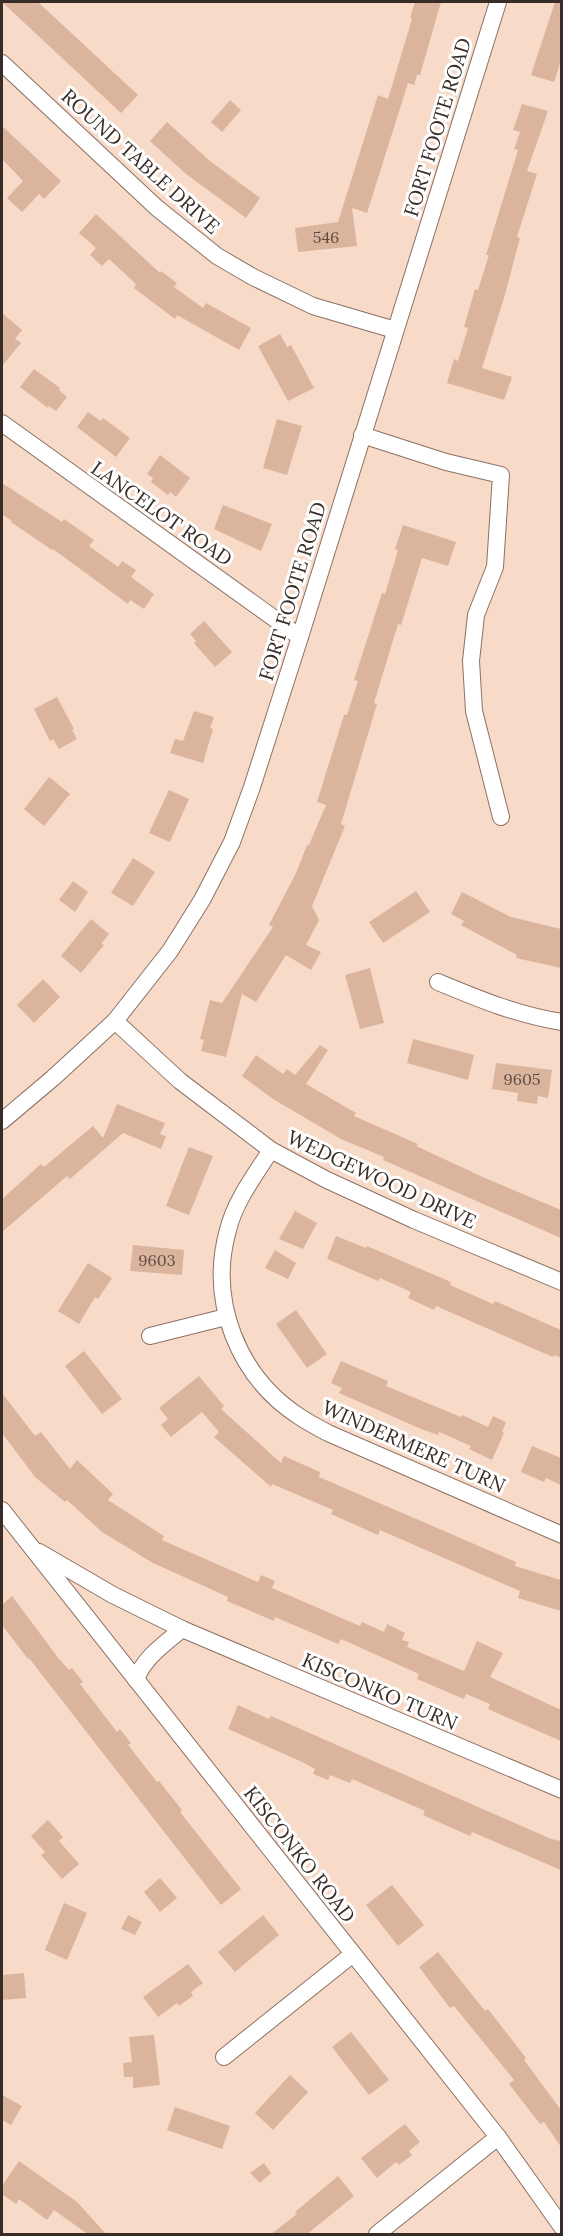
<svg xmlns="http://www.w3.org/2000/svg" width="563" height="2236" viewBox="0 0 563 2236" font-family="Lora,serif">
	<rect width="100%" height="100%" fill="#f8dac9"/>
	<g fill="#dbb49e">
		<polygon points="2,2 38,2 138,95 121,113"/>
		<polygon points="415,2 441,2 420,75 417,75 414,85 408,83 367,213 352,208 357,246 298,252 295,228 338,222 378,95 388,99 412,19 410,18"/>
		<polygon points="555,2 561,2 561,60 554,82 531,75"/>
		<polygon points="230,100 241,110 222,132 211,122"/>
		<polygon points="522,104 548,111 527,171 537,174 517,237 520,238 504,298 482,368 512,377 504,400 447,383 454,359 458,361 468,328 464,327 475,289 478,290 489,255 486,255 518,150 514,149 520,132 513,130"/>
		<polygon points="167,122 210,161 260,198 246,218 186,174 150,141"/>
		<polygon points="2,126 61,181 44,199 39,194 22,212 7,198 23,181 2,159"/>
		<polygon points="96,214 160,273 161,271 177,283 174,287 203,308 206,303 251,328 239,350 177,315 175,319 134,288 136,284 109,259 102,266 90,255 96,248 79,233"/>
		<polygon points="2,313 22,330 15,339 21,343 2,366"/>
		<polygon points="280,334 287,347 291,345 314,388 288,401 258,346"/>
		<polygon points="34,369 60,388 59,390 67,397 56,411 49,406 48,408 20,387"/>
		<polygon points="88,412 101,421 103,418 130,438 116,457 77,427"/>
		<polygon points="277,419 302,426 287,475 263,468"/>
		<polygon points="160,455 190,478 176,497 170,492 168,495 151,482 153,478 147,474"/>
		<polygon points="2,483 62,522 64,519 94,540 89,546 118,567 122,561 136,570 131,577 154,594 144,609 130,600 128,604 53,549 52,550 11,522 12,521 2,514"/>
		<polygon points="223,505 272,524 261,551 214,529"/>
		<polygon points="403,525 456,542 448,566 422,558 401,625 398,624 374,703 377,704 341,824 345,826 312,906 319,920 306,945 321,952 311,970 286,955 256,1002 242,994 226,1057 201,1051 204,1040 200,1039 210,1000 222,1003 273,927 269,925 296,873 307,845 309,845 326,805 317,802 344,715 347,715 358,681 354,680 382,593 385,594 398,550 395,549"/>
		<polygon points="204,621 232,652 215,667 194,643 196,641 190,634"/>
		<polygon points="57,697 74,729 72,730 77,739 59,749 53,739 50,741 34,709"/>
		<polygon points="194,711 214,717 210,728 213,729 203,763 170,753 175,739 183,741"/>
		<polygon points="49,777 70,794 44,826 24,809"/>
		<polygon points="169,790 189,799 170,842 149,833"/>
		<polygon points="133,858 155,872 133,906 111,893"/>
		<polygon points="73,881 88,892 75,912 59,900"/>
		<polygon points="416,891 430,912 383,943 369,922"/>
		<polygon points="462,892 511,917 561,929 561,968 516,958 517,955 461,925 464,921 451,914"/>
		<polygon points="91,919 109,934 101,944 104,945 81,973 61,956"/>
		<polygon points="370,968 384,1023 360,1029 345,975"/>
		<polygon points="43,979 60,997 34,1023 17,1005"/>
		<polygon points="413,1039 474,1055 468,1080 407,1063"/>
		<polygon points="320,1045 328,1050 306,1084 356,1113 354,1116 418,1144 416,1146 485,1178 561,1210 561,1238 383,1160 384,1157 341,1139 273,1099 242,1076 256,1055 283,1074 287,1069 295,1075"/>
		<polygon points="496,1063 552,1070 548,1098 538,1096 537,1104 517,1101 518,1093 492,1089"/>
		<polygon points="117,1104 165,1123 160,1134 166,1136 161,1149 123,1133 70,1179 67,1176 2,1232 2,1199 41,1164 44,1167 93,1126 103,1138"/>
		<polygon points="189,1147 213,1156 189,1215 166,1206"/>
		<polygon points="295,1211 317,1223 303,1249 279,1239"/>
		<polygon points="336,1236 366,1248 367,1246 451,1282 450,1285 493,1304 495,1301 561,1330 561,1358 554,1355 553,1357 436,1306 434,1310 408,1298 411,1292 380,1278 378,1281 327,1259"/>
		<polygon points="133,1245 184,1250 182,1275 130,1271"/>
		<polygon points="275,1250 296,1263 288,1279 265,1268"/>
		<polygon points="88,1263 112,1278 98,1299 95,1297 79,1324 58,1311"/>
		<polygon points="296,1310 327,1354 307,1368 276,1324"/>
		<polygon points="84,1351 122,1399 102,1414 65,1366"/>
		<polygon points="341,1361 388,1381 386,1386 461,1417 462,1415 488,1427 493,1416 506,1422 502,1432 504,1433 492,1460 469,1449 471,1446 439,1432 438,1435 421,1429 339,1393 342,1388 331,1383"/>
		<polygon points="199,1376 224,1406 221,1409 281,1463 284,1456 320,1472 319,1477 516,1562 515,1566 561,1580 561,1611 518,1598 520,1591 380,1530 378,1535 331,1514 333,1510 272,1484 271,1487 214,1437 219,1432 202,1412 171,1437 161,1425 168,1419 159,1408"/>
		<polygon points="2,1393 35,1436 41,1432 70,1469 77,1460 113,1494 108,1500 164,1536 162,1540 258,1582 261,1575 275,1581 272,1588 360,1626 362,1622 384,1632 387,1624 405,1633 402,1640 409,1642 407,1647 464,1671 477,1641 503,1653 490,1677 561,1710 561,1741 488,1709 490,1704 466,1694 464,1699 417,1679 419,1674 341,1639 338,1644 275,1617 274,1621 227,1601 228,1597 153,1563 102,1532 67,1500 65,1502 35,1477 2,1433"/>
		<polygon points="532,1446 561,1458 561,1485 546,1478 544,1482 521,1472"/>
		<polygon points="12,1596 59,1659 69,1670 72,1668 83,1682 80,1684 117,1732 120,1729 131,1743 128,1745 157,1782 159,1781 182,1810 180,1812 241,1889 221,1905 29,1658 28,1659 2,1625 2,1605"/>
		<polygon points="238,1705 269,1719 271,1716 551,1839 561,1841 561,1870 472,1832 470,1836 423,1815 425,1811 352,1779 350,1783 330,1775 328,1780 313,1774 315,1769 302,1762 228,1729"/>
		<polygon points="48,1820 63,1837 59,1841 79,1864 62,1879 41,1855 45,1852 31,1836"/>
		<polygon points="160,1878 177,1898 160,1912 144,1892"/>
		<polygon points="392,1885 424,1925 398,1946 366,1905"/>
		<polygon points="64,1903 87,1913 67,1960 45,1950"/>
		<polygon points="128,1915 142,1922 135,1935 121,1929"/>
		<polygon points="263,1915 279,1935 235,1972 218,1952"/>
		<polygon points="438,1952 485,2011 488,2009 526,2058 524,2060 561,2110 561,2147 544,2122 540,2124 509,2084 514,2080 454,2006 450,2008 419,1967"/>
		<polygon points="188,1964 203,1983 191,1992 193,1996 179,2006 177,2003 158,2017 143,1997"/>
		<polygon points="24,1973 26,1998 2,2000 2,1975"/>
		<polygon points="351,2032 389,2080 369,2095 332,2047"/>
		<polygon points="154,2035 160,2085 133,2088 133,2077 124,2077 123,2063 132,2062 129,2037"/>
		<polygon points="290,2075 308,2092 273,2130 255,2113"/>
		<polygon points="2,2095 22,2106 11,2125 2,2120"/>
		<polygon points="175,2107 230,2126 222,2149 167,2130"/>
		<polygon points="405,2124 420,2142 409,2151 412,2155 399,2165 396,2162 377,2178 361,2158"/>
		<polygon points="19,2161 77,2202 107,2235 89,2235 54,2210 47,2220 19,2199 16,2204 2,2194 2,2186"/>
		<polygon points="264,2163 271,2173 260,2183 250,2173"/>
		<polygon points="338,2176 354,2196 306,2235 270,2235 297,2214 295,2212"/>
	</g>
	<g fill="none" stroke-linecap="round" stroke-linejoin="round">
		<g stroke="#8c7163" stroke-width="18">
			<g id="minor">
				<polyline points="2,63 157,208 217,256 253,277 313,306 395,330"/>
				<polyline points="2,423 300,637"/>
				<polyline points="362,435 446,462 501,475 495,567 476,615 471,661 474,711 501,817"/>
				<path d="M438 982C479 999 517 1015 562 1022"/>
				<polyline points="115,1021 180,1081 271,1150 327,1180 414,1220 562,1282"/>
				<polyline points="2,1121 53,1078 115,1021 170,951 202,900 232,842 252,787 300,637 498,2"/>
				<path d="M271 1150C255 1175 235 1201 228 1230 208 1301 238 1377 300 1417 309 1423 319 1428 328 1433L562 1535"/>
				<polyline points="150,1336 226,1317"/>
				<polyline points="2,1510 498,2137 562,2227"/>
				<polyline points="39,1552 113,1595 182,1629 562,1790"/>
				<path d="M136 1680C143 1658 166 1643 182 1629"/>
				<polyline points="224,2057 353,1954"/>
				<polyline points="377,2234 498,2137"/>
			</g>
		</g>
		<use href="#minor" stroke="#fff" stroke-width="16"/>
	</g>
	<g text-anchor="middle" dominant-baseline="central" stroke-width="6" stroke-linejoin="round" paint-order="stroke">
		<g font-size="16" fill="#614f44">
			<text x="326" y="237">546</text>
			<text x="522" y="1079">9605</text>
			<text x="157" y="1260">9603</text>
		</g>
		<g font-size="20" fill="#382d26" stroke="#fff">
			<text transform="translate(437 127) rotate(-73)">FORT FOOTE ROAD</text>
			<text transform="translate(141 161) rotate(42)">ROUND TABLE DRIVE</text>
			<text transform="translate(162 513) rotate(35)">LANCELOT ROAD</text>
			<text transform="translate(292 591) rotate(-73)">FORT FOOTE ROAD</text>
			<text transform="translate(382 1179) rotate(25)">WEDGEWOOD DRIVE</text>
			<text transform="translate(414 1446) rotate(24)">WINDERMERE TURN</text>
			<text transform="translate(380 1691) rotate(23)">KISCONKO TURN</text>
			<text transform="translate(300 1854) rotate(52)">KISCONKO ROAD</text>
		</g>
	</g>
	<rect width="563" height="2236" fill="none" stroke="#382d26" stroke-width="6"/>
</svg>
